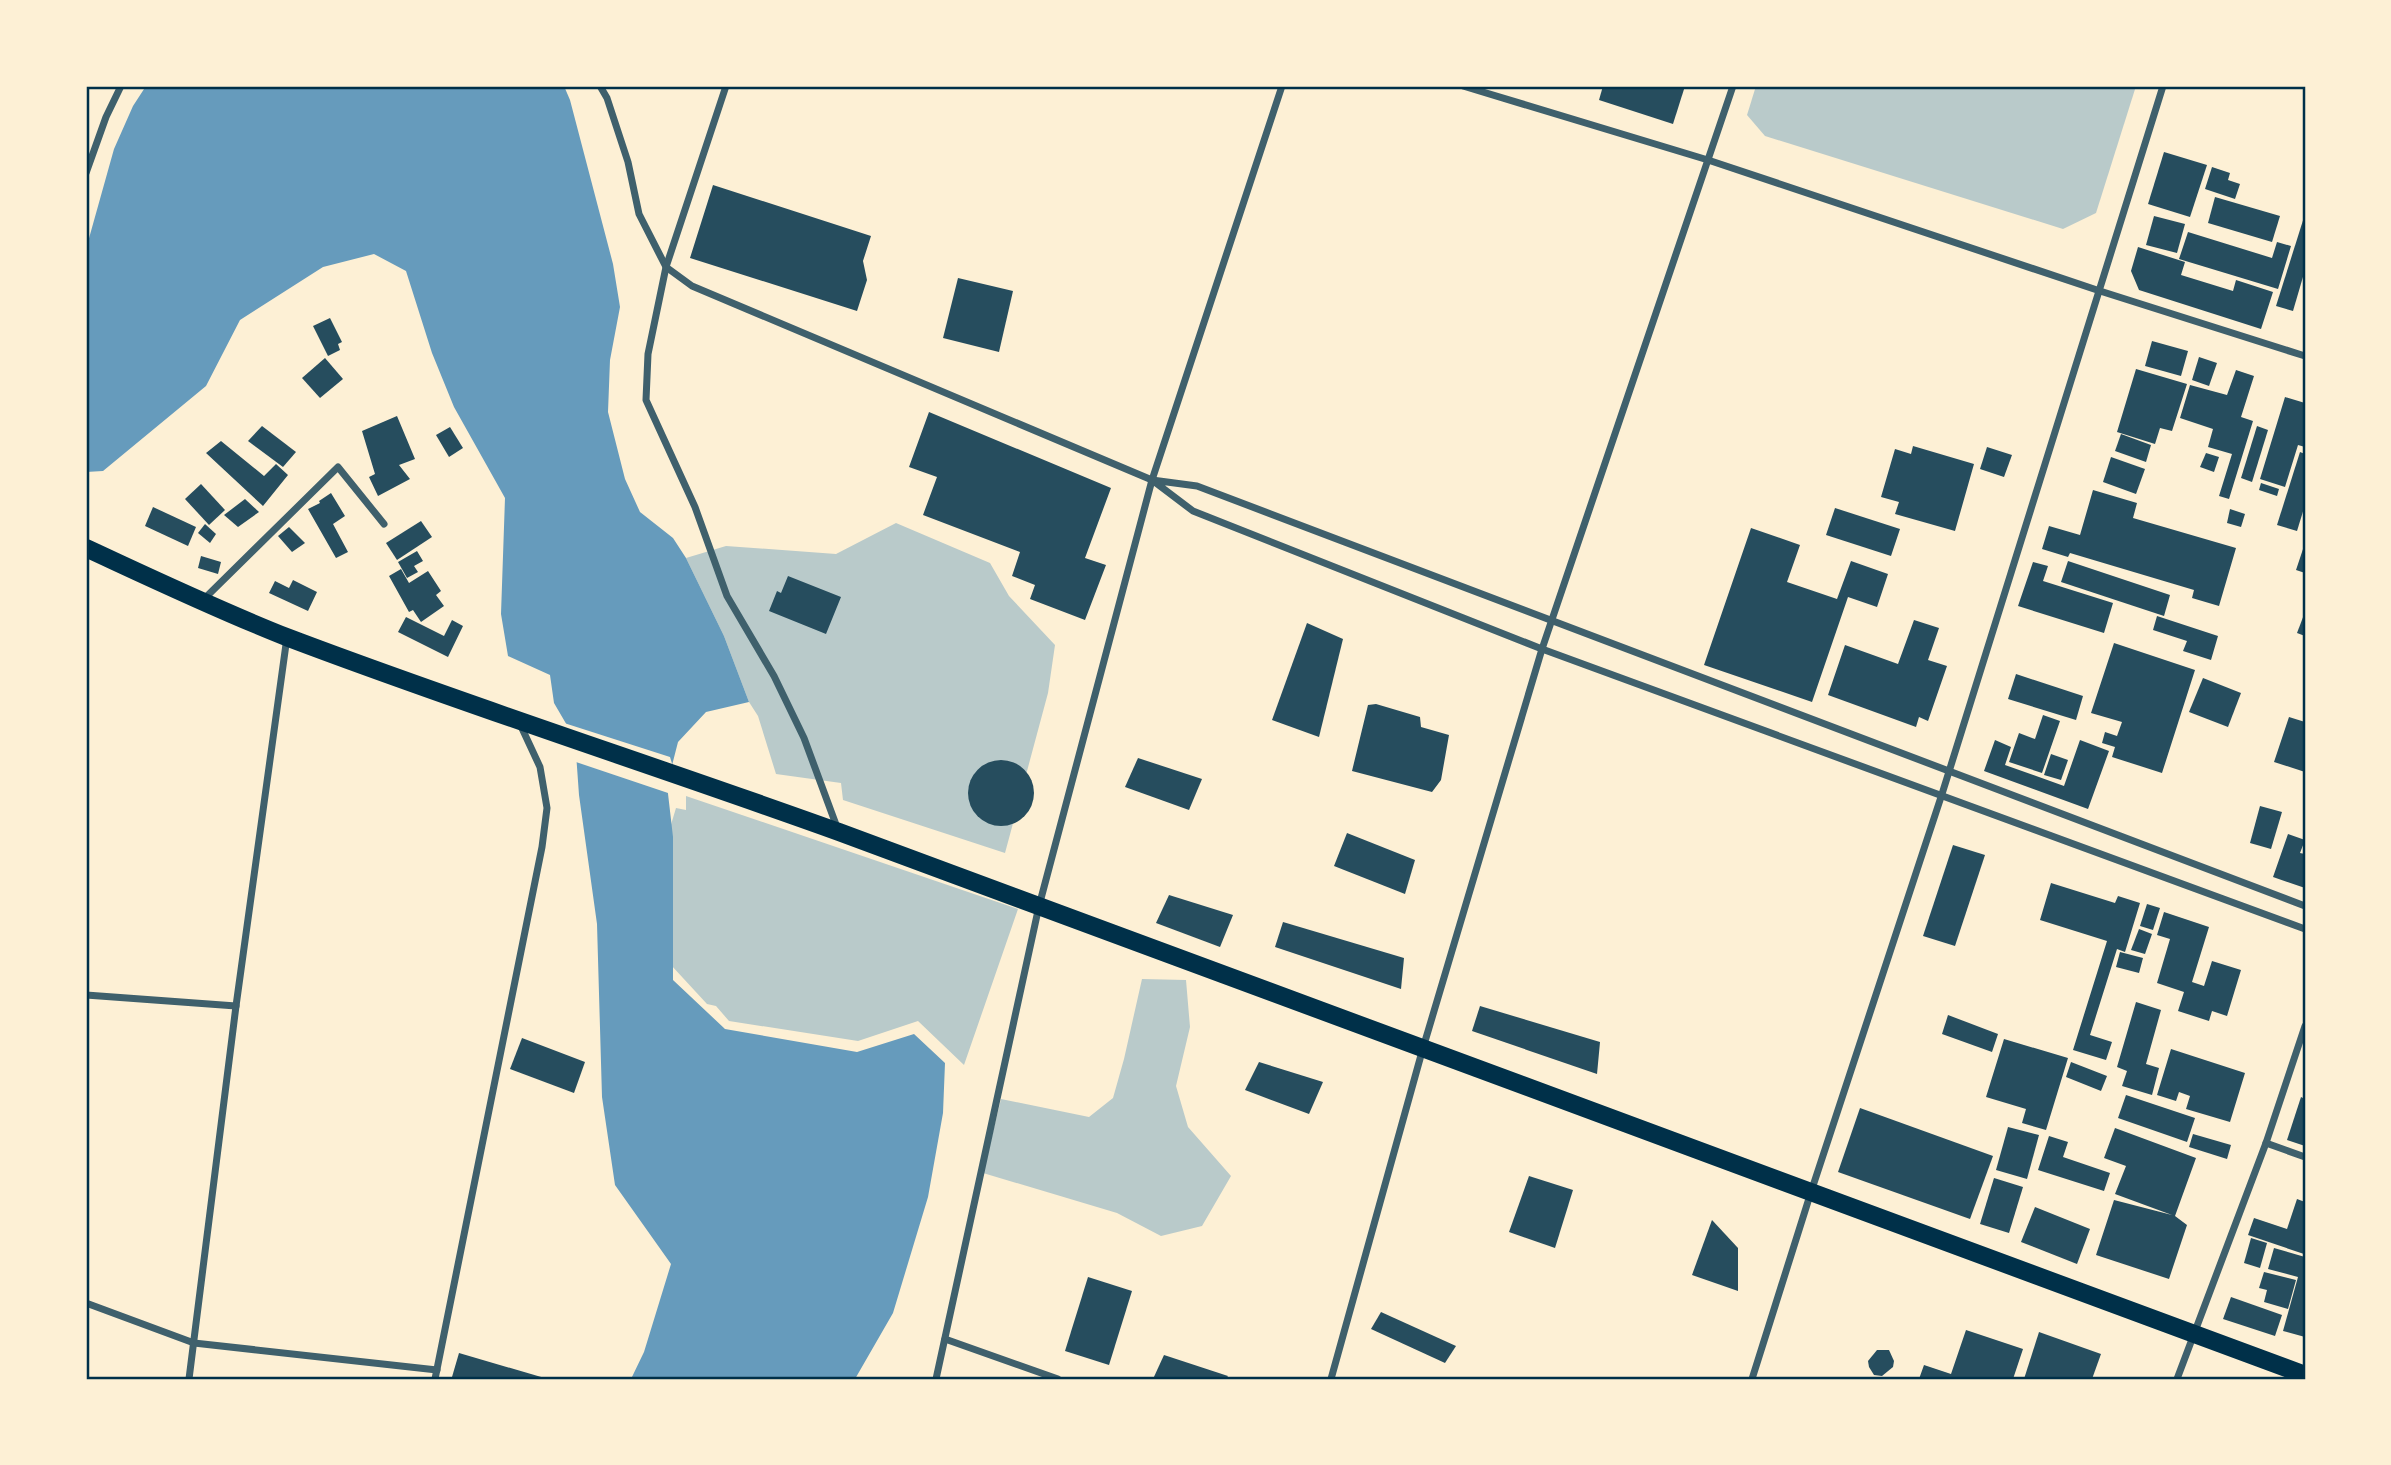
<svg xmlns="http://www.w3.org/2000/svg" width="2391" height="1465" viewBox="0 0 2391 1465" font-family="Inter,sans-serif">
	<rect width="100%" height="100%" fill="#fdf0d5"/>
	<g fill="#b9caca">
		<polygon points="1756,86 2136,86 2096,213 2063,229 1765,136 1747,115"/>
		<polygon points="896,523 990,563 1009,596 1055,645 1048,693 1005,853 843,800 841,783 776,774 758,716 749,702 724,636 686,558 726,546 836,554"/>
		<polygon points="686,796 1018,909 964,1065 918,1021 858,1041 729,1021 716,1006 707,1004 659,952 664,848 676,808 686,810"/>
		<polygon points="1142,979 1186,980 1190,1027 1176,1086 1188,1127 1231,1176 1202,1226 1161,1236 1117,1213 983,1173 1001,1099 1089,1117 1113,1098 1124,1059"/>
	</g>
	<polygon fill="#669bbc" points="146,86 564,86 570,100 613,264 620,307 610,360 608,412 625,479 640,512 673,538 686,558 724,636 749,702 706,712 678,742 667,785 673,837 673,980 725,1029 857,1052 914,1034 945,1063 943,1113 928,1197 893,1313 855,1379 631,1379 644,1352 671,1264 615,1185 602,1097 597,924 579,795 575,739 554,703 550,675 508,656 501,614 505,498 454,407 432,353 406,271 374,254 323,267 240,320 206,386 103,471 86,472 86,249 114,149 133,106"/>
	<polygon fill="#fdf0d5" points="561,722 670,757 674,770 670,785 671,794 573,761 571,740"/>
	<g fill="#264d5e">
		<polygon points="1603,86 1685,86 1673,124 1599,100"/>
		<polygon points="2164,152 2207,165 2190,217 2148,204"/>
		<polygon points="2212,167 2230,173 2228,180 2240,184 2235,199 2205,189"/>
		<polygon points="713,185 871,236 863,261 867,280 857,311 690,258"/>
		<polygon points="2215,197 2280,216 2272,242 2208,223"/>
		<polygon points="2305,214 2305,270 2293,311 2276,306"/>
		<polygon points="2154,216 2185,224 2177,253 2146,245"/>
		<polygon points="2188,232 2272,258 2277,242 2291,246 2278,289 2179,259"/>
		<polygon points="2138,247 2185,262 2181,275 2233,291 2236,280 2273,292 2261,329 2139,290 2131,271"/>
		<polygon points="958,278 1013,291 999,352 943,338"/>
		<polygon points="330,318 342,342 338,344 340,350 328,356 313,326"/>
		<polygon points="2152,341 2188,351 2181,376 2145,366"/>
		<polygon points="2199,357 2217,363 2209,386 2192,380"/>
		<polygon points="325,358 343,379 320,398 302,378"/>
		<polygon points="2136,369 2187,384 2172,431 2160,428 2155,444 2117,432"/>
		<polygon points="2236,370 2254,376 2241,417 2253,421 2229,499 2219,496 2232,454 2208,447 2213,429 2180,418 2190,385 2227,395"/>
		<polygon points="2285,397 2305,403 2305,447 2298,445 2285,487 2260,479"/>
		<polygon points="929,412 1111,488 1085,558 1106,565 1085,620 1030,599 1035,585 1012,576 1020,552 923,515 937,477 909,467"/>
		<polygon points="397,416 415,459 399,465 410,479 378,496 369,477 375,474 362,431"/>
		<polygon points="262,426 296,452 283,467 248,441"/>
		<polygon points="2257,426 2268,430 2252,482 2241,478"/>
		<polygon points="450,427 463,448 449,457 436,435"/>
		<polygon points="2121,434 2151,445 2146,462 2115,451"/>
		<polygon points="221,441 264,476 276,464 288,475 263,506 206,453"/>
		<polygon points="1913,446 1974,464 1955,531 1895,514 1899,502 1881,497 1895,449 1911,454"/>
		<polygon points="1987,447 2012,455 2004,477 1980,469"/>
		<polygon points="2300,452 2305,454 2305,505 2297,531 2277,525"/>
		<polygon points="2206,453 2219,457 2214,472 2200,467"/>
		<polygon points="2111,457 2145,469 2136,494 2103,482"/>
		<polygon points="2261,483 2279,489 2277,496 2259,490"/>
		<polygon points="201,484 225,510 209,525 185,499"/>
		<polygon points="2093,490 2137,503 2133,518 2236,548 2219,606 2192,598 2194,590 2070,553 2068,557 2042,549 2049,526 2080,535"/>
		<polygon points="331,493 345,516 333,524 348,552 336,558 308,509 320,503 319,501"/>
		<polygon points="245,499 259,512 238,527 224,515"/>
		<polygon points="153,507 196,527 188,546 145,526"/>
		<polygon points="1835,508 1900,529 1891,556 1826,535"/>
		<polygon points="2230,509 2245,514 2241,527 2227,523"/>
		<polygon points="421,521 432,537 397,560 386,543"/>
		<polygon points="205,524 216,534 210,543 198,533"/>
		<polygon points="289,527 305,543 292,552 278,536"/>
		<polygon points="1751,528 1800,545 1787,582 1837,599 1851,561 1888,574 1877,607 1848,597 1812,702 1704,665"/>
		<polygon points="2303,549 2305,549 2305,573 2296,570"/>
		<polygon points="417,551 423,561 414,566 418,572 407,578 398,562"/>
		<polygon points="201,556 221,562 218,574 198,568"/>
		<polygon points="2068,561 2170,595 2164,616 2061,582"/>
		<polygon points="2033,562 2048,566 2043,581 2113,603 2104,633 2018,606"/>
		<polygon points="401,569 409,583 428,571 441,591 436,595 444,606 421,622 413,610 409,612 389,576"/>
		<polygon points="788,576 841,597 826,634 769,611 777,591 781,593"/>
		<polygon points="293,580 317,592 308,611 269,593 275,581 289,588"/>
		<polygon points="2305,612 2305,636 2297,633"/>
		<polygon points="2157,616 2218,636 2211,660 2183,651 2187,641 2153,630"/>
		<polygon points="406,617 444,636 452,620 463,626 448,657 398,632"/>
		<polygon points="1914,620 1939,628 1928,660 1947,666 1928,721 1919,717 1916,727 1828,695 1845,645 1898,664"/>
		<polygon points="1307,623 1343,639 1319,737 1272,720"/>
		<polygon points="2114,643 2195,670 2162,773 2112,757 2115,747 2102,743 2105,732 2117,736 2122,722 2091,713"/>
		<polygon points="2016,674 2083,696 2076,720 2008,699"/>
		<polygon points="2203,678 2241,693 2228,727 2189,712"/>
		<polygon points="1376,704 1420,717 1421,727 1449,735 1441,780 1432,792 1352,771 1368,705"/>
		<polygon points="2043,715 2060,721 2042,773 2009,762 2019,733 2035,739"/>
		<polygon points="2289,717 2305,722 2305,772 2274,762"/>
		<polygon points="1995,740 2011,747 2005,765 2064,786 2080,740 2109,751 2088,809 1984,771"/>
		<polygon points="2051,754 2068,760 2061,780 2044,775"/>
		<polygon points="1138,758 1202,779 1189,810 1125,787"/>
		<circle cx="1001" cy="793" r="33"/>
		<polygon points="2260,806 2282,812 2271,849 2250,843"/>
		<polygon points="1347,833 1415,860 1405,894 1334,866"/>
		<polygon points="2288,834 2305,840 2300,853 2305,854 2305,888 2273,877"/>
		<polygon points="1953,845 1985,855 1955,946 1923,936"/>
		<polygon points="2051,883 2115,903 2118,896 2140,903 2125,952 2117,949 2090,1035 2112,1042 2106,1060 2073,1050 2107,941 2040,920"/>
		<polygon points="1169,895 1233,915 1220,947 1156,923"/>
		<polygon points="2147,904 2160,908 2153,930 2140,926"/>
		<polygon points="2164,912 2209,927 2192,982 2204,986 2212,961 2241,970 2227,1016 2212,1011 2209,1021 2178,1011 2184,992 2157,983 2170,939 2157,935"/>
		<polygon points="1283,922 1404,958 1401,989 1275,947"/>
		<polygon points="2139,929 2152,934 2145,954 2131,950"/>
		<polygon points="2120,952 2143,958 2139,973 2116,967"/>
		<polygon points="2136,1002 2161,1010 2146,1064 2159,1068 2152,1095 2122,1086 2127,1071 2117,1067"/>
		<polygon points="1480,1006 1600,1042 1597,1074 1472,1031"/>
		<polygon points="1948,1015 1998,1034 1992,1052 1942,1034"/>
		<polygon points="522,1038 585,1062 574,1093 510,1069"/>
		<polygon points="2004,1039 2068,1058 2046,1130 2022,1123 2026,1109 1986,1097"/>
		<polygon points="2171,1049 2245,1073 2230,1122 2186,1109 2190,1096 2179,1092 2176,1101 2157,1095"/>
		<polygon points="1259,1062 1323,1082 1309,1114 1245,1090"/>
		<polygon points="2071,1062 2107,1076 2101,1091 2066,1077"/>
		<polygon points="2126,1095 2195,1118 2187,1142 2118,1118"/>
		<polygon points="2301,1097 2305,1099 2305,1146 2287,1140"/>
		<polygon points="1860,1108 1993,1156 1970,1219 1838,1172"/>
		<polygon points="2008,1127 2039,1135 2027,1179 1996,1170"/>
		<polygon points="2115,1128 2196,1158 2175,1216 2187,1225 2169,1279 2096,1255 2114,1200 2172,1215 2115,1194 2126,1166 2104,1158"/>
		<polygon points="2193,1134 2231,1145 2227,1159 2189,1147"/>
		<polygon points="2049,1136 2068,1142 2063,1157 2110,1173 2104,1191 2038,1170"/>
		<polygon points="1529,1176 1573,1190 1555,1248 1509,1232"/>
		<polygon points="1994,1178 2023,1187 2009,1233 1980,1224"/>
		<polygon points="2297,1199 2305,1202 2304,1254 2248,1235 2254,1218 2287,1229"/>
		<polygon points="2035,1207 2090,1229 2077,1264 2021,1242"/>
		<polygon points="1712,1220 1738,1248 1738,1291 1692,1275"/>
		<polygon points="2251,1238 2267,1243 2260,1268 2244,1263"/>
		<polygon points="2274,1248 2305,1257 2305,1337 2283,1331 2298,1277 2268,1269"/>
		<polygon points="2264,1272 2296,1280 2288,1309 2264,1302 2267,1290 2259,1288"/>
		<polygon points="1088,1277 1132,1291 1109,1365 1065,1351"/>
		<polygon points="2231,1297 2282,1315 2275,1336 2223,1319"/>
		<polygon points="1381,1312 1456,1346 1445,1363 1371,1329"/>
		<polygon points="1966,1330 2023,1349 2013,1379 1919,1379 1924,1365 1951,1374"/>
		<polygon points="2039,1332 2101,1354 2092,1379 2024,1379"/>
		<polygon points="1877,1350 1889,1350 1894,1361 1893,1367 1882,1376 1874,1375 1869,1367 1868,1361"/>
		<polygon points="459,1353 548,1379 457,1379 452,1377"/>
		<polygon points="1164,1355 1228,1376 1226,1379 1153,1379"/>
	</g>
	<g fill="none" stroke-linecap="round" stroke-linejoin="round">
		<g stroke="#3f606c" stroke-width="7">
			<polyline points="600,86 607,98 628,162 639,214 666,267 692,286 1152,480"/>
			<polyline points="726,86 666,267 648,354 646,400 695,507 727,596 774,676 804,738 838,830"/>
			<polyline points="1463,86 1708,160 2100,291 2305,356"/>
			<polyline points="86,173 106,117 121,86"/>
			<polyline points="203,600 338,467 384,524"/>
			<polyline points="2305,906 1197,486 1152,480 1193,511 1542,649 2305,929"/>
			<polyline points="86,995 236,1006"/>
			<polyline points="2266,1143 2305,1157"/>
			<polyline points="86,1303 194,1343 437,1370"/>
			<polyline points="945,1339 1058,1379"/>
			<polyline points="189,1379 236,1006 287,637"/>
			<polyline points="435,1379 542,847 547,808 540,767 520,724"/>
			<polyline points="936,1379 1039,906 1152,480 1282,86"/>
			<polyline points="1331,1379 1423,1048 1542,649 1733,86"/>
			<polyline points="1752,1379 1811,1192 1942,794 2163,86"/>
			<polyline points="2177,1379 2266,1143 2305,1026"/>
		</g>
		<path stroke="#003049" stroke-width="18" d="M86 548C153 579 220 611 289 638 471 707 656 766 839 832L2305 1375"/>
	</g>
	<rect width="2391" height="1465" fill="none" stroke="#fdf0d5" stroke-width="175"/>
	<rect x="88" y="88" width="2216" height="1290" fill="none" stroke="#003049" stroke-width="2.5"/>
</svg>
